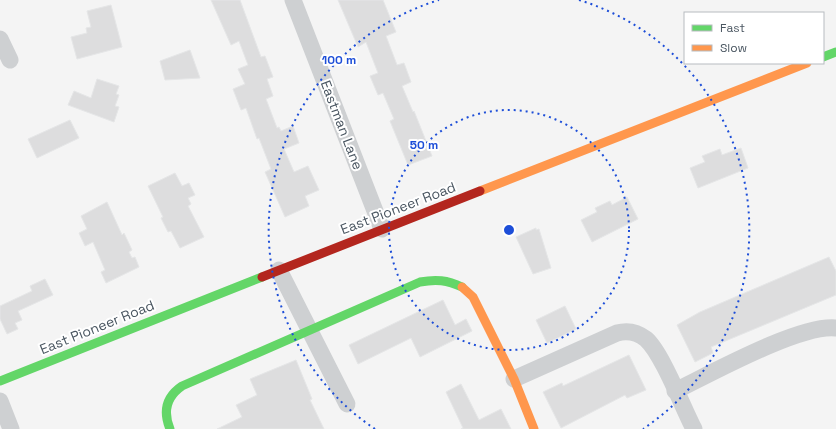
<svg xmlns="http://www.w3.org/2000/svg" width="836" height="429" viewBox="0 0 836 429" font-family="'Space Grotesk',sans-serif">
	<rect width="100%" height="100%" fill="#f4f4f4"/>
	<g fill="#ddddde" stroke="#e5e6e7">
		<polygon points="211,0 240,0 261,57 265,56 273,77 267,79 273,96 266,99 277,128 279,127 281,131 293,126 299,143 284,149 294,172 308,166 319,190 305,196 309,206 285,217 265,172 271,169 259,138 257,139 246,108 241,110 233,89 245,84 238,69 248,65 239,41 231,45"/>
		<polygon points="338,0 383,0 396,32 386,36 397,65 404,63 411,82 402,86 413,112 414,111 432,156 408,165 390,121 394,119 383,93 378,95 370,76 378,73 366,42 358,47"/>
		<polygon points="111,5 122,47 77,59 71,37 87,33 86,28 91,27 87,11"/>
		<polygon points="190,50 200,78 165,80 160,61"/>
		<polygon points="97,79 119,86 116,94 119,95 115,106 119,107 114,122 68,105 74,91 91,98"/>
		<polygon points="70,120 79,138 37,158 28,139"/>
		<polygon points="741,148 748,168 698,188 690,168 705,162 702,156 720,149 722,155"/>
		<polygon points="175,173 182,186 189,183 195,195 188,198 191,204 188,206 204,237 180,248 171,231 168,232 161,218 163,217 148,186"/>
		<polygon points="627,197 638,219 592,242 581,220 597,212 595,208 610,201 612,205"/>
		<polygon points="107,202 122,235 124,233 132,250 129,252 132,258 135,257 139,267 106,283 101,272 105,270 93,242 85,246 79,233 87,229 81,216"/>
		<polygon points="536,228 536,230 539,229 551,268 533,274 516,237"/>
		<polygon points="829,257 836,271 836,295 711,347 713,353 695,362 677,325 700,312"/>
		<polygon points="45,279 53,295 18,311 22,320 15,323 18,329 7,334 0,319 0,306 32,291 30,286"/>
		<polygon points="443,300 455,325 466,319 472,331 420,357 411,338 358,364 349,345"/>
		<polygon points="565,306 576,329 547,343 536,320"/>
		<polygon points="629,355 646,390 627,398 625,395 561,428 543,392 562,383 563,386"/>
		<polygon points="296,360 312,399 310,400 324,429 217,429 242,417 236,405 257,395 250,379"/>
		<polygon points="461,384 479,420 501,409 511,429 461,429 463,428 446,392"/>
	</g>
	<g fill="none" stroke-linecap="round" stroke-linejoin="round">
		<g stroke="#ced0d2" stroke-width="17">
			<polyline points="293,0 382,229"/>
			<polyline points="0,39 10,60"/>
			<polyline points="279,270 347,404"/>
			<path d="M514 379 617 333C628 330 637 332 646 339 662 353 683 408 694 429"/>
			<path d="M675 391C710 374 800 324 836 328"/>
			<polyline points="0,401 11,429"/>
		</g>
		<g stroke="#63d668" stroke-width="9">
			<polyline points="823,57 836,52"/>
			<polyline points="0,381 262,277"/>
			<path d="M170 429C163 412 166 397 182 386L420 282C436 279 447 280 462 287"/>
		</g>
		<g stroke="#ff974d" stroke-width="9">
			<polyline points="480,191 807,63"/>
			<polyline points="462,287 473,297 514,379 534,429"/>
		</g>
		<polyline stroke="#b3261e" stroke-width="9" points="262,277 480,191"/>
	</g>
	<g fill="none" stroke="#1d4ed8" stroke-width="2" stroke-dasharray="2 4">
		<circle cx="509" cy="230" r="120"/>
		<path d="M375 429A240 240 0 0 1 439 0M579 0A240 240 0 0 1 643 429"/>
	</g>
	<g text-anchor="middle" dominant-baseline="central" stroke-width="4" stroke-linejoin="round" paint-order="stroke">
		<g font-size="14" fill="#4a5661" stroke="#fff">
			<text transform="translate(342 125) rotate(69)">Eastman Lane</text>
			<text transform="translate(398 208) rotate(-21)">East Pioneer Road</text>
			<text transform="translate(97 327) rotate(-22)">East Pioneer Road</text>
		</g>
	</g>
	<circle cx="509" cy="230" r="6" fill="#1d4ed8" stroke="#fff" stroke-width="2"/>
	<g font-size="12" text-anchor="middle" font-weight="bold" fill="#1d4ed8" stroke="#fff" stroke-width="4" stroke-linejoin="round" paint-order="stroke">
		<text x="339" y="64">100 m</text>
		<text x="424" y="149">50 m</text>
	</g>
	<rect x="684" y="12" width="140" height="52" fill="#ffffff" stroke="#b7bbc0"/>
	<rect x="692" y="25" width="20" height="6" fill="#63d668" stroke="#b7bbc0"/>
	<text x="720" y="32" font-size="12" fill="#4a5661">Fast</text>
	<rect x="692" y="45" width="20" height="6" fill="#ff974d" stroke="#b7bbc0"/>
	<text x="720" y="52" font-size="12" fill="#4a5661">Slow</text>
</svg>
